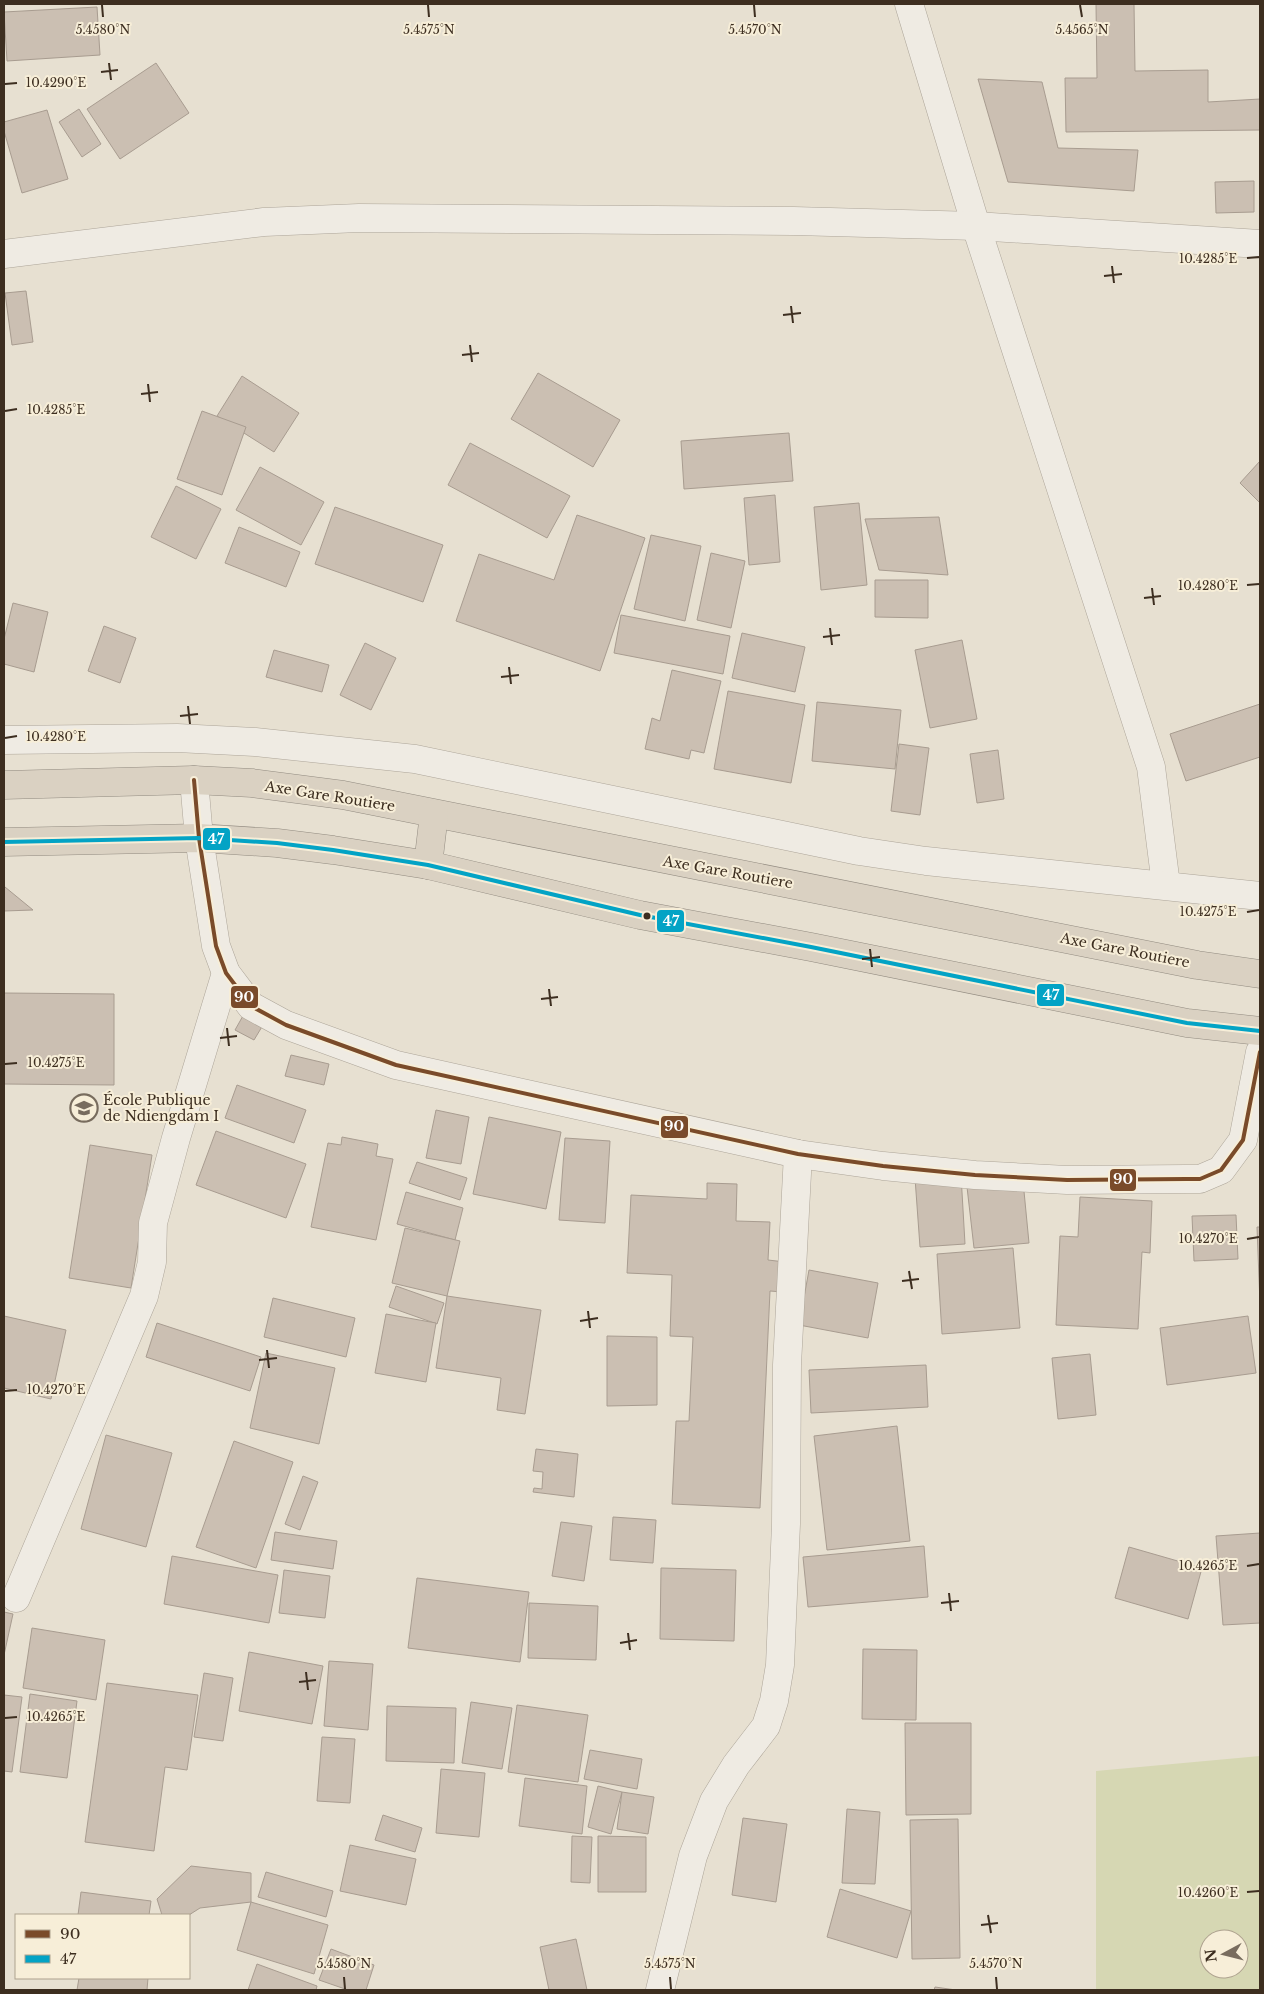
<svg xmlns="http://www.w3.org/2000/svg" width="1264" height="1994" viewBox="0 0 1264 1994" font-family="'Libre Baskerville',serif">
	<rect width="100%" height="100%" fill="#e7e0d1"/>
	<path fill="#d6d7b3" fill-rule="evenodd" d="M1260 1756V1990H1096V1771ZM1209 1939H1239V1969H1209Z"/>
	<g fill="#cbbfb2" stroke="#a89c90">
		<polygon points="1096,4 1134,4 1135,71 1208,70 1208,102 1260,99 1260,130 1066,132 1065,78 1097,78"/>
		<polygon points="97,7 100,55 7,61 4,12"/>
		<polygon points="156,63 189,113 120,159 87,109"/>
		<polygon points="978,79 1042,82 1058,148 1138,150 1134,191 1008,182"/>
		<polygon points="79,109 101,144 82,157 59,122"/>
		<polygon points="47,110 68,179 22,193 4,131 4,122"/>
		<polygon points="1254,181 1254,212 1216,213 1215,182"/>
		<polygon points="26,291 33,342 12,345 5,293"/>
		<polygon points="538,373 620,420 593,467 511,419"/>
		<polygon points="242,376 299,413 274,452 217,416"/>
		<polygon points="202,411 246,427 222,495 177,479"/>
		<polygon points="789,433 793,481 684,489 681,441"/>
		<polygon points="470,443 570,496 547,538 448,485"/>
		<polygon points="1260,461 1260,503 1240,483"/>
		<polygon points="260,467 324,502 301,545 236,510"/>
		<polygon points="176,486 221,509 196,559 151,537"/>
		<polygon points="775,495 780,562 749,565 744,498"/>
		<polygon points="859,503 867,585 821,590 814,507"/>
		<polygon points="335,507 443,545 423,602 315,564"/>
		<polygon points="577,515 645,538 600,671 456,621 479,554 554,580"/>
		<polygon points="939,517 948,575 879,570 865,519"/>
		<polygon points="239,527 300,552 286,587 225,563"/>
		<polygon points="651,535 701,546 685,621 634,609"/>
		<polygon points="711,553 745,561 731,628 697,620"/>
		<polygon points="875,580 928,580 928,618 875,617"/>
		<polygon points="13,603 48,612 34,672 4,664 4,639"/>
		<polygon points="621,615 730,636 723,674 614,653"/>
		<polygon points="104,626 136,638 120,683 88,671"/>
		<polygon points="742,633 805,647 795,692 732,678"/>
		<polygon points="962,640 977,719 930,728 915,650"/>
		<polygon points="365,643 396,658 371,710 340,695"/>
		<polygon points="274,650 329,665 322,692 266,677"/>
		<polygon points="672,670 721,681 704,753 691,750 689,759 645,749 652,718 660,721"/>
		<polygon points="728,691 805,705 791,783 714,769"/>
		<polygon points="817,702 901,710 895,769 812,761"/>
		<polygon points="1260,704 1260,757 1186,781 1170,734"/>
		<polygon points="899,744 929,748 920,815 891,811"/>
		<polygon points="998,750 1004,799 977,803 970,754"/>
		<polygon points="4,887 5,887 33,910 4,911"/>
		<polygon points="4,993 114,994 114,1085 4,1084"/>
		<polygon points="244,1014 263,1025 254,1040 235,1030"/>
		<polygon points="291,1055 329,1064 324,1085 285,1076"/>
		<polygon points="237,1085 306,1110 294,1143 225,1118"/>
		<polygon points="436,1110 469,1117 461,1164 426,1158"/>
		<polygon points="489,1117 561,1132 546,1209 473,1194"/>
		<polygon points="216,1131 306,1164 286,1218 196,1185"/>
		<polygon points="342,1137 378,1144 376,1156 393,1159 376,1240 311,1227 328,1143 341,1145"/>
		<polygon points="565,1138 610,1141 605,1223 559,1220"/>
		<polygon points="90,1145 152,1155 131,1288 69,1278"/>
		<polygon points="417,1162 467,1178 460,1200 409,1183"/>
		<polygon points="961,1175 965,1244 920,1247 915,1178"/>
		<polygon points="1023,1181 1029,1243 974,1248 967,1187"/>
		<polygon points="707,1183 737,1184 736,1221 770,1222 768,1260 785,1262 783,1292 770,1291 760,1508 672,1504 676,1421 689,1421 693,1337 670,1336 672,1275 627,1273 631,1195 707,1199"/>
		<polygon points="406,1192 463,1208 455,1240 397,1224"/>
		<polygon points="1080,1197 1152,1201 1150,1253 1142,1252 1138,1329 1056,1325 1060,1236 1078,1237"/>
		<polygon points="1236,1215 1238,1259 1194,1261 1192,1216"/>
		<polygon points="1257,1227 1260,1227 1260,1304"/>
		<polygon points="405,1228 460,1241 447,1296 392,1283"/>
		<polygon points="1013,1248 1020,1328 942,1334 937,1254"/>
		<polygon points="809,1270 878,1283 868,1338 799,1325"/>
		<polygon points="396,1286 444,1303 437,1324 389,1307"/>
		<polygon points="447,1296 541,1310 525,1414 497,1410 501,1378 436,1368"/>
		<polygon points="273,1298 355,1318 346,1357 264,1337"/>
		<polygon points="386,1314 436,1323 426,1382 375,1373"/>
		<polygon points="4,1316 66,1330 51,1399 4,1388"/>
		<polygon points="1248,1316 1256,1373 1167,1385 1160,1328"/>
		<polygon points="157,1323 261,1357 250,1391 146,1357"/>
		<polygon points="607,1336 657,1337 657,1405 607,1406"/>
		<polygon points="266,1353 335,1368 319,1444 250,1428"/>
		<polygon points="1090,1354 1096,1415 1058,1419 1052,1358"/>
		<polygon points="926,1365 928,1407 811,1413 809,1370"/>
		<polygon points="897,1426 910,1541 827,1550 814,1436"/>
		<polygon points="106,1435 172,1453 146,1547 81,1529"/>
		<polygon points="234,1441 293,1462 256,1568 196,1547"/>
		<polygon points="536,1449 578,1454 574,1497 533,1492 534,1488 542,1489 543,1472 533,1471"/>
		<polygon points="303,1476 318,1482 300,1530 285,1524"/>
		<polygon points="613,1517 656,1520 653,1563 610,1560"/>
		<polygon points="561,1522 592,1526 584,1581 552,1576"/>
		<polygon points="275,1532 337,1541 333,1569 271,1560"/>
		<polygon points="1260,1533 1260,1623 1223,1625 1216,1536"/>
		<polygon points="924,1546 928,1597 808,1607 803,1557"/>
		<polygon points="1129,1547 1202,1568 1188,1619 1115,1598"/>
		<polygon points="172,1556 278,1575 269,1623 164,1604"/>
		<polygon points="661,1568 736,1570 734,1641 660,1639"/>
		<polygon points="284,1570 330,1576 325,1618 279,1613"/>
		<polygon points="417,1578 529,1592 520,1662 408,1648"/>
		<polygon points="529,1603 598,1606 596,1660 528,1658"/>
		<polygon points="4,1612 13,1614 4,1655"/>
		<polygon points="32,1628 105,1640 96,1700 23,1688"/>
		<polygon points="863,1649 917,1650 916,1720 862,1719"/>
		<polygon points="249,1652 323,1666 312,1724 239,1711"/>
		<polygon points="329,1661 373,1664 368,1730 324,1726"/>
		<polygon points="204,1673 233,1678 223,1741 194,1737"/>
		<polygon points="107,1683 198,1695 187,1770 165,1767 154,1851 85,1842"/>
		<polygon points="30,1694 77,1701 67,1778 20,1772"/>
		<polygon points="4,1695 22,1697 12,1772 4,1771"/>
		<polygon points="471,1702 512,1708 502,1769 462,1763"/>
		<polygon points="517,1705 588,1715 578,1782 508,1772"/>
		<polygon points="387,1706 456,1708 454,1763 386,1761"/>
		<polygon points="905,1723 971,1723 971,1814 906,1815"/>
		<polygon points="322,1737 355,1739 350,1803 317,1801"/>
		<polygon points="590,1750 642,1759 637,1789 584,1779"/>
		<polygon points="441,1769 485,1773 479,1837 436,1833"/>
		<polygon points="525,1778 587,1786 582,1834 519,1826"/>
		<polygon points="598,1786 622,1792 611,1834 588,1827"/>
		<polygon points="622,1792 654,1797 648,1834 617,1829"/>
		<polygon points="847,1809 880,1812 875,1884 842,1883"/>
		<polygon points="383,1815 422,1828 415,1852 375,1840"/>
		<polygon points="743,1818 787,1824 776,1902 732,1895"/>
		<polygon points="958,1819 960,1958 912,1959 910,1820"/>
		<polygon points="572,1836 592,1837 590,1883 571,1882"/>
		<polygon points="598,1836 646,1837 646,1892 598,1892"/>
		<polygon points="350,1845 416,1859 406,1905 340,1891"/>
		<polygon points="191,1866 251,1873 251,1902 200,1908 189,1915 162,1915 157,1899"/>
		<polygon points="266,1872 333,1891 326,1917 258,1897"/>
		<polygon points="840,1889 911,1911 897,1958 827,1937"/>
		<polygon points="81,1892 151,1901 149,1915 78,1915"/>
		<polygon points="251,1902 328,1925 314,1974 237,1950"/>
		<polygon points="576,1939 587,1990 549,1990 540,1947"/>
		<polygon points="331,1949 374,1965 366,1990 348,1990 319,1980"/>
		<polygon points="257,1964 317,1986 316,1990 248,1990"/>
		<polygon points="79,1978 148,1978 147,1990 77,1990"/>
		<polygon points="935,1987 956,1990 934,1990"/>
	</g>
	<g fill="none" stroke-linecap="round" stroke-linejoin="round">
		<g stroke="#ada599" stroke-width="29">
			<g id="minor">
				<polyline points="909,4 976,226 1151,767 1166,885"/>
				<polyline points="4,254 264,222 359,218 794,221 976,226 1260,244"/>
				<polyline points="4,740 177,738 255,742 415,759 859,851 926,861 1260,896"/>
				<polyline points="194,780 199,838 216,946 226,973 251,1006 286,1025 396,1065 798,1154 883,1166 975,1175 1067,1180 1186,1179 1200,1179 1221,1170 1243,1140 1260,1052"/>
				<polyline points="16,1598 144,1296 152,1262 153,1223 176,1138 226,973"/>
				<polyline points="660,1990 693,1856 714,1801 736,1765 766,1726 774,1701 780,1665 786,1524 787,1365 798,1154"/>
			</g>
		</g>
		<g stroke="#928b80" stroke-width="29">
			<g id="highway">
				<polyline points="4,785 194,780 252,783 343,795 1197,965 1260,974"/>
				<polyline points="4,842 199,838 277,843 333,850 428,865 640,915 811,947 1187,1023 1260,1031"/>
				<polyline points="428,865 434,814"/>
			</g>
		</g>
		<use href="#minor" stroke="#efebe3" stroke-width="28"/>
		<use href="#highway" stroke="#dad1c2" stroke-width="28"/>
		<g stroke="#f7eed8" stroke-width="8">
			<polyline id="bus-1" points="194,780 199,838 216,946 226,973 251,1006 286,1025 396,1065 798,1154 883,1166 975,1175 1067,1180 1186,1179 1200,1179 1221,1170 1243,1140 1260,1052"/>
		</g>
		<g stroke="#f7eed8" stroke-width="8">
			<polyline id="bus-2" points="4,842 199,838 277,843 333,850 428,865 640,915 811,947 1187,1023 1260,1031"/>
		</g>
		<use href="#bus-1" stroke="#7a4b2a" stroke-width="4"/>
		<use href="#bus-2" stroke="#03a3c5" stroke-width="4"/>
	</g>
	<path fill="none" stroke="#3d2e20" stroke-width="2" d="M102 5 103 17M428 5 429 17M754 5 755 17M1080 5 1082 17M109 63 111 80M101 72 118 70M5 84 17 83M1247 258 1259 257M1112 266 1114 283M1104 276 1122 274M791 306 793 323M783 315 801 313M470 345 472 362M462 355 479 353M148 384 150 402M141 394 158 392M5 411 17 409M1247 585 1259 584M1152 588 1154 605M1144 598 1161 596M830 628 832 645M823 637 840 635M509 667 511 684M501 677 519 675M188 706 190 724M180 716 198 714M5 738 17 736M1247 912 1259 910M870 949 872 967M862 959 880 957M549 989 551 1006M541 999 558 997M227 1028 229 1046M220 1038 237 1036M5 1064 17 1063M1247 1239 1259 1237M909 1271 912 1289M902 1281 919 1279M588 1311 590 1328M580 1321 598 1318M267 1350 269 1368M259 1360 277 1358M5 1391 17 1390M1247 1566 1259 1564M949 1593 951 1611M941 1603 959 1601M628 1633 630 1650M620 1643 637 1640M306 1672 308 1690M299 1682 316 1680M5 1718 17 1717M1247 1892 1259 1891M988 1915 991 1933M981 1925 998 1923M344 1977 345 1989M670 1977 671 1989M996 1977 997 1989"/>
	<defs>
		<g id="school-ring" transform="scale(1.4375)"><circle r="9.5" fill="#f7eed8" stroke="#786c5e" stroke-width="1.5"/><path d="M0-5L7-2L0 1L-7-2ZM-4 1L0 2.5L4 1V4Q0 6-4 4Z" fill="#786c5e"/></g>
	</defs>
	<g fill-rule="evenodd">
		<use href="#school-ring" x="84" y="1108"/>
	</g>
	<circle fill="#3d2e20" stroke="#f7eed8" stroke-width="2" cx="647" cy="916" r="4.5"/>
	<g text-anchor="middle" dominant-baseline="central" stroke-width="4" stroke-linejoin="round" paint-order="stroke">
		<g font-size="14" fill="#3d2e20" stroke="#f7eed8">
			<text transform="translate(330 796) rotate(9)">Axe Gare Routiere</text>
			<text transform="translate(728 872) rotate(10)">Axe Gare Routiere</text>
			<text transform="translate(1125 950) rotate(11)">Axe Gare Routiere</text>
		</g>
		<g font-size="14" fill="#3d2e20" stroke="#f7eed8" text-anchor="start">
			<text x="103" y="1100">École Publique<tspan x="103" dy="16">de Ndiengdam I</tspan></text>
		</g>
	</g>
	<g font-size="12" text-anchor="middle" fill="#3d2e20" stroke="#f7eed8" stroke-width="4" stroke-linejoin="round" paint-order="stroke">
		<text x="103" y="34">5.4580°N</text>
		<text x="429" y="34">5.4575°N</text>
		<text x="755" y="34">5.4570°N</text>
		<text x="1082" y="34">5.4565°N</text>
		<text x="56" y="87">10.4290°E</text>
		<text x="1208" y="263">10.4285°E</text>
		<text x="56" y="414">10.4285°E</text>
		<text x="1208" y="590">10.4280°E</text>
		<text x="56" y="741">10.4280°E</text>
		<text x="1208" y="916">10.4275°E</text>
		<text x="56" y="1067">10.4275°E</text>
		<text x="1208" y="1243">10.4270°E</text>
		<text x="56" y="1394">10.4270°E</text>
		<text x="1208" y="1570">10.4265°E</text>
		<text x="56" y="1721">10.4265°E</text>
		<text x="1208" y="1897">10.4260°E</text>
		<text x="344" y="1968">5.4580°N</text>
		<text x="670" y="1968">5.4575°N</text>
		<text x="996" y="1968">5.4570°N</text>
	</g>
	<g stroke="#f7eed8" stroke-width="2">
		<rect x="202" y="827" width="29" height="24" rx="5" fill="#03a3c5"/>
		<rect x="656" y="909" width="29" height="24" rx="5" fill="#03a3c5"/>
		<rect x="1036" y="983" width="29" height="24" rx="5" fill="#03a3c5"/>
		<rect x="230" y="985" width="29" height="24" rx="5" fill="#7a4b2a"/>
		<rect x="660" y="1115" width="29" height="24" rx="5" fill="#7a4b2a"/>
		<rect x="1109" y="1168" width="28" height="24" rx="5" fill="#7a4b2a"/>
	</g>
	<g font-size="14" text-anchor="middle" font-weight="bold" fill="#fff">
		<text x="216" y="844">47</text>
		<text x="671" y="926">47</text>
		<text x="1051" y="1000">47</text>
		<text x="244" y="1002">90</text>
		<text x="674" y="1131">90</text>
		<text x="1123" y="1184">90</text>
	</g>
	<rect width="1264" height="1994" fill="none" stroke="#3d2e20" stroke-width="10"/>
	<rect x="15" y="1914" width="175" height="65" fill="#f7eed8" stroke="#ada18e"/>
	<rect x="25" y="1930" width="25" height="8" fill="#7a4b2a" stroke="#ada18e"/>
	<text x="60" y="1939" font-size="15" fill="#3d2e20">90</text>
	<rect x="25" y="1955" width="25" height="8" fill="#03a3c5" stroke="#ada18e"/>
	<text x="60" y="1964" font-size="15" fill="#3d2e20">47</text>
	<g transform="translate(1224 1954) rotate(263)"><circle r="24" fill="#f7eed8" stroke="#ada18e"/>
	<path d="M0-4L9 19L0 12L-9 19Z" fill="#786c5e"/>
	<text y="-8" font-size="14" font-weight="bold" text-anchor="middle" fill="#3d2e20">N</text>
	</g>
</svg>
